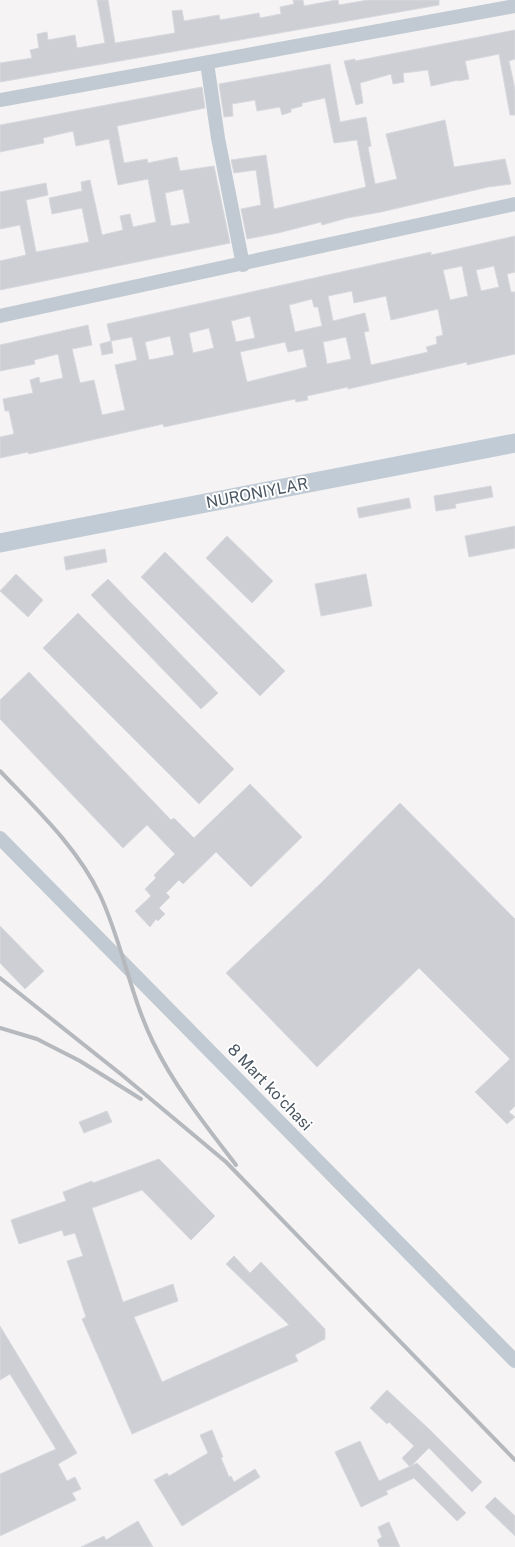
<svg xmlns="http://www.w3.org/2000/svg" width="515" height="1547" viewBox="0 0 515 1547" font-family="'Public Sans',sans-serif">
	<rect width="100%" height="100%" fill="#f5f3f3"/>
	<g fill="#cdcfd5" stroke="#d7d9de" fill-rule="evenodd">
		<polygon points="97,0 108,0 115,43 175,33 172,11 182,10 184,21 219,15 220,20 259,13 260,18 281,14 280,7 294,4 293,0 303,0 304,6 336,0 338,0 339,5 368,0 439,0 439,5 0,82 0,63 32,58 30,50 39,48 37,34 47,32 48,40 75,35 77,48 105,43"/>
		<polygon points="515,30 515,59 509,61 515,89 515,115 510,115 499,54 465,61 469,79 458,81 458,80 431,86 428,70 403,73 404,82 393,84 391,74 360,83 363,103 356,105 344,61 355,59 355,61"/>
		<polygon points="330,64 340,122 366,117 371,146 368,147 375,184 397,179 386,134 445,120 454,167 505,159 511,184 488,187 381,212 347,218 322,225 321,222 278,233 247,239 241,209 261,205 256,170 234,173 231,160 266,155 274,209 366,187 357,140 334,143 325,98 302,103 302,106 291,109 291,112 282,115 280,107 257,111 255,100 232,104 233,116 224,117 219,84"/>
		<path d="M202 87 205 108 117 126 124 163 147 159 148 163 177 157 180 171 214 166 230 243 0 290V261L26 255 20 225 0 229V192L46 183 48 195 26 200 36 252 89 242 82 208 52 214 49 198 82 191 81 182 90 180 102 235 123 230 120 216 130 214 133 227 156 222 148 179 118 185 109 139 76 146 73 131 43 138 44 143 0 152V125ZM183 189 190 223 171 226 165 193Z"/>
		<path d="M515 236V272L507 274 511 292H515V354L467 365V362L348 389V387L307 396 308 400 296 402 295 399 164 427 163 424 29 454 28 452 0 458V437L14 434 9 411H5L3 399 33 393 30 380 39 377 40 383 63 378 58 354 34 360 35 364 0 371V345L88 325 92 345 72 349 80 383 94 380 102 415 125 410 115 365 137 360 132 337 111 341 107 324 431 252V255ZM462 266 468 296 450 300 443 270ZM494 266 499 287 481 291 476 270ZM352 291 354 303 386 296 391 320 438 309 443 335 436 337 437 344 426 347 428 352 371 365 364 332 369 331 365 313 333 321 328 296ZM312 299 314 307H318L322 326 295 332 289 305ZM250 316 255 338 236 342 231 321ZM209 328 214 348 193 353 189 333ZM170 336 174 355 149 360 145 342ZM346 337 351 359 327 364 323 342ZM285 342 288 352 303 349 307 367 247 382 240 352Z"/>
		<polygon points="111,341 113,353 102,355 100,344"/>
		<polygon points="491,486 493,497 455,504 456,508 436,511 434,496"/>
		<polygon points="409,498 411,508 359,518 357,508"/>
		<polygon points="515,526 515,548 469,557 465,536"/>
		<polygon points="227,536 273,581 252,603 206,558"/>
		<polygon points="105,549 107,562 66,570 64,557"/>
		<polygon points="165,552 285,671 260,696 141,577"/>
		<polygon points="16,574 43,600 28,617 0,591"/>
		<polygon points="366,574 372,606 321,616 315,584"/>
		<polygon points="108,579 218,693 201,709 91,595"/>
		<polygon points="78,613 234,769 199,804 43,648"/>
		<polygon points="29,672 171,820 174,818 194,838 250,784 302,837 251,887 216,852 183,884 179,880 166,893 170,897 159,908 165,914 158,921 156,919 150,927 135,911 151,896 145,889 156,878 154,875 175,854 147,825 123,848 0,719 0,700"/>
		<polygon points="400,803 515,919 515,1106 509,1112 515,1117 507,1124 475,1092 510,1059 419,968 317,1067 226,973 320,884"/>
		<polygon points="0,926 44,971 25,989 0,963"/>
		<polygon points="107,1111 112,1122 84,1133 79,1122"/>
		<polygon points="159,1159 215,1216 191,1240 142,1190 92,1208 123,1302 173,1284 178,1301 134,1317 162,1382 289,1325 226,1264 234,1256 250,1273 261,1262 325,1329 325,1339 295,1355 298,1361 132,1434 82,1319 86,1317 67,1261 83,1256 75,1233 64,1236 62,1230 19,1244 11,1220 66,1201 63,1192 92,1181 93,1183"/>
		<polygon points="0,1326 77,1453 58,1464 67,1481 75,1477 81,1489 72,1493 76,1500 0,1536 0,1474 56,1449 10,1374 0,1380"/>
		<polygon points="387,1390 430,1430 482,1482 472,1492 429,1448 410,1467 402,1458 414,1446 389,1422 387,1424 370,1408"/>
		<polygon points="212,1430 223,1457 221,1458 229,1477 231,1476 234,1482 255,1469 260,1477 182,1526 154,1480 167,1473 169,1476 208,1453 200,1435"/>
		<polygon points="360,1441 379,1481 417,1463 466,1513 457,1521 414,1478 386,1491 388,1494 361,1507 335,1452"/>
		<polygon points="495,1497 515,1516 515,1536 485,1507"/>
		<polygon points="138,1521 153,1547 81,1547 104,1536 106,1540"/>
		<polygon points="389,1522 400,1547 380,1547 377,1540 382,1537 378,1527"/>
	</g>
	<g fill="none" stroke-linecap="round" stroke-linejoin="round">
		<g stroke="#c1cad2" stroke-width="14">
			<polyline points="207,63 218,138 243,265"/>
			<polyline points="0,100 515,6"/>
			<polyline points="0,316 515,204"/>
			<polyline points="0,838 515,1361"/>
		</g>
		<polyline stroke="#c1cbd6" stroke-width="19" points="0,543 515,443"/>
		<g stroke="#b5b8bd" stroke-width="4">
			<path d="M0 771C36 809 77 847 100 895 122 942 130 995 153 1042 174 1086 206 1126 236 1165"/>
			<polyline points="0,978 122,1075 226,1162 515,1460"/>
			<polyline points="0,1028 37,1039 80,1061 141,1099"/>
		</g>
	</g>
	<g text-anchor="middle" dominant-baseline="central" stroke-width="4" stroke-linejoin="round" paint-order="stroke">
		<g font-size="16" fill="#4a5661" stroke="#fff">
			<text transform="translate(257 493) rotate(-11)">NURONIYLAR</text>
			<text transform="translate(270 1087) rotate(46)">8 Mart koʻchasi</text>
		</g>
	</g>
</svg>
